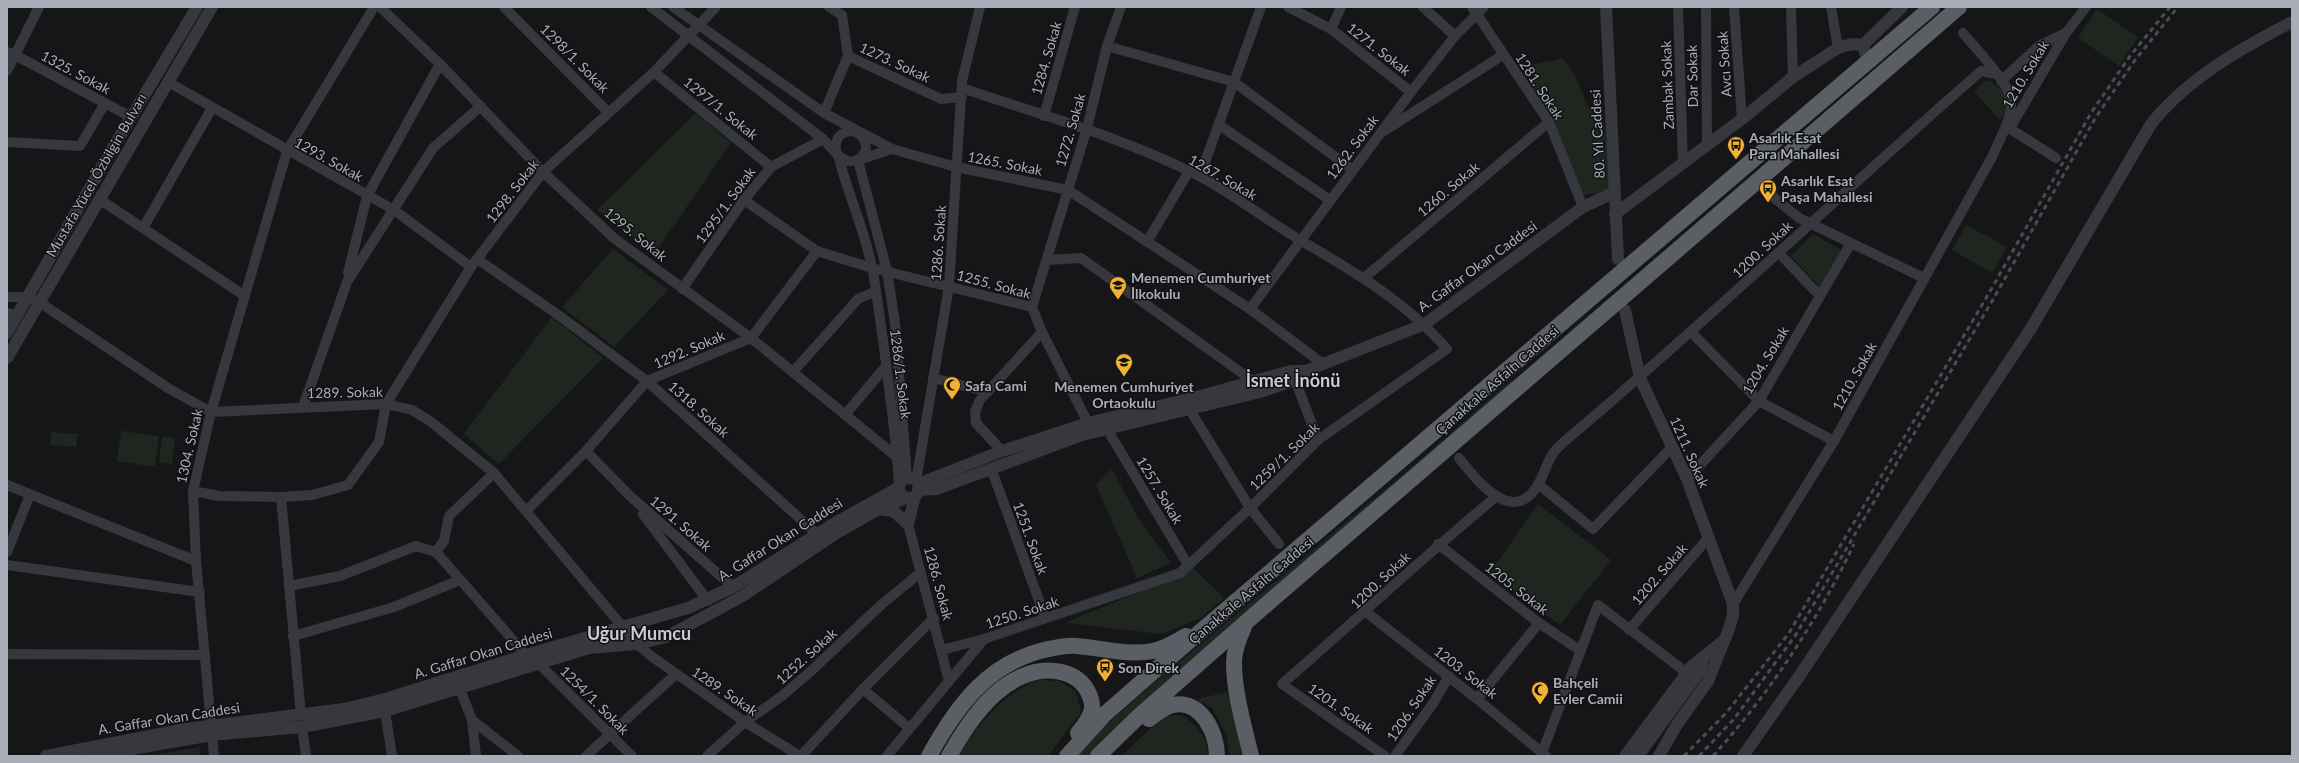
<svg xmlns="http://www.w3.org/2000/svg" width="2299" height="763" viewBox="0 0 2299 763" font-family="Lato,sans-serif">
	<rect width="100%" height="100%" fill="#161618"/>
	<g fill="#1e261f">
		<polygon points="2097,9 2138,37 2119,66 2078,38"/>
		<polygon points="1562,58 1575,75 1588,107 1602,106 1611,191 1585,195 1579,191 1527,77 1524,67"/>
		<path d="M1986 80C1991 80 1993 83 1997 86 2011 96 2008 107 2000 120L1974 91Z"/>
		<polygon points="696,113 731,143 654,254 597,210"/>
		<polygon points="1966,225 2007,247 1993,273 1952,250"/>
		<polygon points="1813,234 1841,250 1820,287 1791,256"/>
		<polygon points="613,249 668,290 614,347 562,307"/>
		<polygon points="552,317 603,358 499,464 464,434"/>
		<polygon points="1511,380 1513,382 1103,740 1090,756 1077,756 1096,734 1134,700 1407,471"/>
		<polygon points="121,431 159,436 155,467 117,461"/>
		<polygon points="51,432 78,434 76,447 50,445"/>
		<polygon points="162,437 175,438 172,464 159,463"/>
		<polygon points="1112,469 1138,518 1171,563 1137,578 1096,485"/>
		<polygon points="1538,504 1611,560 1560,625 1489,574"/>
		<polygon points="1192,567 1224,598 1201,618 1161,634 1065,623 1179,575"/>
		<path d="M1036 680 1060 681 1076 692 1081 712 1048 756H958C982 720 997 700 1036 680Z"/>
		<polygon points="1228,692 1242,756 1229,756 1227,736 1212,708 1196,699"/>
		<path d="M1182 715C1195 725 1211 737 1207 756H1121L1164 716Z"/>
		<polygon points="199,747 201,756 148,756"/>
	</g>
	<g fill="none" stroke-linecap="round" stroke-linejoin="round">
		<g stroke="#37383d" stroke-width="10">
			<polyline points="380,7 440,64 543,172 615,239 751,338 897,457"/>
			<polyline points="504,7 609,113"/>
			<path d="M651 7 823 139C830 146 837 156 845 160 858 166 872 150 863 138 856 127 838 130 836 144 835 148 837 154 839 158 848 195 865 230 872 268 877 291 879 316 883 340 889 387 896 436 899 484"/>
			<polyline points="673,7 824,113 892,149 956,167 1068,190 1250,309 1323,364"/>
			<polyline points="829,7 842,15 848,56"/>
			<polyline points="1288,7 1331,29 1411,92"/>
			<polyline points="1423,7 1455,36"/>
			<polyline points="1472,7 1549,122 1583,207"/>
			<polyline points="1678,7 1683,163"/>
			<polyline points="1706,7 1707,145"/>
			<polyline points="1734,7 1742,119"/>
			<polyline points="1791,7 1793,77"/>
			<polyline points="1831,7 1838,48"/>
			<polyline points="1331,29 1341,7"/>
			<polyline points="1107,46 1234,82 1353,170"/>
			<polyline points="7,52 15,55 131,117"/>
			<polyline points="848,56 941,99 962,97"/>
			<polyline points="7,71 39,7"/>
			<polyline points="654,72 771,167"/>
			<polyline points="2001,81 2040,45 2066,33"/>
			<polyline points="168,82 394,210 471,267"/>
			<polyline points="824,113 848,56"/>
			<polyline points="1044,116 1075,7"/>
			<polyline points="1219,125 1330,200"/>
			<polyline points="2009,128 2056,158"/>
			<polyline points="2010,128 2066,33 2086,7"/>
			<polyline points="1384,131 1503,55"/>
			<polyline points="7,142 80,146 105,103"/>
			<polyline points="892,149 858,160 887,271 895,323 907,478"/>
			<polyline points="1200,176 1261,7"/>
			<polyline points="1772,196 1799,218 1924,278"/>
			<polyline points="99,199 245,296"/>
			<polyline points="744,200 817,251"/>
			<polyline points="143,228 212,108"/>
			<polyline points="1147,242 1189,171"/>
			<polyline points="1779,253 1820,296"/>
			<polyline points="477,259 557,314 647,381 817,534"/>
			<polyline points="1047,260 1081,258 1253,381"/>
			<polyline points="348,273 367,196 440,64"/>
			<polyline points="1364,278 1549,122"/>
			<polyline points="682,289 744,200 771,167 823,139"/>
			<polyline points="7,297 28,297 39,302 168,388 211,412 386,404 412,410 430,421 494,473 637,644 651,656 745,722 800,756"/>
			<polyline points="1032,307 1087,128 1107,46 1121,7"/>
			<polyline points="1250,309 1411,92 1455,36 1484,7"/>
			<polyline points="7,313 17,315"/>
			<polyline points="1692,333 1759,401 1834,441"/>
			<polyline points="793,372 858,299 876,291"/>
			<polyline points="933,378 988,392"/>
			<polyline points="1295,380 1318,440"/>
			<polyline points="303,407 347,282 433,148 481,106"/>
			<polyline points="1190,410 1250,508 1279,544"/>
			<polyline points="845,415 886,366"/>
			<polyline points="1107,429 1188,565"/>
			<polyline points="586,451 630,496 733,587"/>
			<polyline points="1002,451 976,423 975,412 980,400 1042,332"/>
			<path d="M1459 458C1471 473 1497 508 1520 501 1541 494 1543 467 1554 452 1562 442 1576 432 1586 423 1720 309 1848 187 1981 71L1996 74"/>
			<polyline points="991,468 1045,617"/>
			<polyline points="494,473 449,516 444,541 436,552 526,655"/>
			<polyline points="1687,479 1759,401 1851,243"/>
			<polyline points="916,481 949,286 962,81 980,7"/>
			<polyline points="1538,484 1593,529 1672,447"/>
			<polyline points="7,485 196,561"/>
			<polyline points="193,491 219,496 281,497 312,495 348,485 379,442 386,404 471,267 543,172 654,72 716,7"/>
			<polyline points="281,497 301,715"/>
			<polyline points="526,511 586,451 647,381 751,338 817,251 872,268 1032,307 1042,332 1088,423"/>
			<polyline points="643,514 708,601"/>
			<polyline points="908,524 949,681"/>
			<polyline points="1438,544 1539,623 1581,651"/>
			<polyline points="7,552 30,495"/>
			<polyline points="7,565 200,592"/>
			<polyline points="289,586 340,576 416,546 436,552"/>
			<path d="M1733 604 1834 441 1992 157C1999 140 2012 119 2011 101 2010 83 1975 48 1963 33"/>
			<polyline points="1366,612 1477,699 1546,756"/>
			<polyline points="1629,630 1709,537"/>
			<polyline points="293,636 394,607 460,580"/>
			<path d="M942 650 984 639 1180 573 1250 508 1318 440 1447 349C1405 301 1356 273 1302 241 1267 221 1234 194 1197 175 1122 137 1041 115 962 88"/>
			<polyline points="7,654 205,655"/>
			<polyline points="538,663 632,756"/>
			<polyline points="460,689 472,720 476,756"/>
			<polyline points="863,689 934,618"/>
			<polyline points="1477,699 1539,623"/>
			<polyline points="385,711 392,756"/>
			<polyline points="472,720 518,756"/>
			<polyline points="302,727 306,756"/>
			<polyline points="1542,753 1598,605 1687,673"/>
			<polyline points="214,756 196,561 193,491 211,412 287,151 374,7"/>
			<polyline points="586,756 675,675"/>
			<polyline points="707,756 745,722 782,696 810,672 882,604 920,573"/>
			<polyline points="801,756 863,689 909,728"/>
			<polyline points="887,756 984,639"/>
			<path d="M1385 756 1282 684C1354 622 1423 557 1497 496"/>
			<polyline points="1395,756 1434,702 1449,676"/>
		</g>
		<g stroke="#37383d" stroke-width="12">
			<polyline points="1606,7 1618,259"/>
			<polyline points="1863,45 1902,7"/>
			<polyline points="1615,214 1742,119 1793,77 1838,48 1852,44 1863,45 1868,63"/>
			<polyline points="1625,310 1640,378 1687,479 1733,604 1733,615 1729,629 1708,681 1676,726 1659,756"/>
			<polyline points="7,333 111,151 197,7"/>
			<polyline points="7,358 212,7"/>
			<circle cx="909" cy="488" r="10"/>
			<polyline points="918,484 1002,451 1088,423 1193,398 1291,371 1306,371"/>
			<polyline points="918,490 937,489 1082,435 1260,392 1295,380 1306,371 1323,364 1425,324 1583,207 1615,192"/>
			<polyline points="879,509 893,511 908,524 915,496"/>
			<polyline points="46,756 186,729 344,709 385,699 526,655 688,608 733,587 835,523 898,488"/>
			<polyline points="92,756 212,735 302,727 385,711 589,648 637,644 666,637 741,597 838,532 879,509 906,498"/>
			<polyline points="1625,756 1692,666 1722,642"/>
			<polyline points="1638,756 1699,672 1704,657"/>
			<path d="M1743 756 1800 675 2030 330 2151 124C2188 78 2240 49 2292 22"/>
		</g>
		<g stroke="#5b5e65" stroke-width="16">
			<path d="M1244 627C1239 638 1234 650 1234 662 1234 693 1244 726 1251 756"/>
			<path d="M1149 719C1156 714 1164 707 1173 705 1201 699 1217 733 1217 756"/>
			<path d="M929 756C956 707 987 664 1044 650 1054 648 1066 645 1077 646 1101 648 1129 656 1153 651 1165 649 1175 642 1186 636"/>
			<path d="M949 756C966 726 990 689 1023 676 1046 666 1078 669 1089 694 1091 699 1093 704 1092 709 1090 718 1084 726 1078 733"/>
			<polyline points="1067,756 1105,714 1153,672 1932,7"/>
			<polyline points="1098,756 1138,717 1260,610 1959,7"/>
		</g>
		<g stroke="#4a4c52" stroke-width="3" stroke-dasharray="5 4" stroke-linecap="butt">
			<polyline points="1684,756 1727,712 1789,633 1989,293 2091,113 2130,56 2170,7"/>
			<polyline points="1699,756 1734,719 1795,636 1995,296 2096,117 2135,60 2178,7"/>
			<path d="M1713 756C1769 694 1818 620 1854 544"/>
		</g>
	</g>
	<defs>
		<g id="bus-pin" transform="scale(0.9)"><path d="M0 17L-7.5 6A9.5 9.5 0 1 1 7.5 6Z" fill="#f2b134" stroke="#111113"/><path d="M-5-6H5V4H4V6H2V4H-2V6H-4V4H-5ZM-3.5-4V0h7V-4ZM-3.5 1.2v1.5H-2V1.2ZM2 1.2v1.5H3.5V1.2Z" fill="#111"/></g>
		<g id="school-pin" transform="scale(0.9)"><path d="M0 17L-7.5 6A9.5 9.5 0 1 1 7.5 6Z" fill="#f2b134" stroke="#111113"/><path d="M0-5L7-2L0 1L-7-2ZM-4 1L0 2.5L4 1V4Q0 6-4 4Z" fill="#111"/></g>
		<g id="mosque-pin" transform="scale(0.9)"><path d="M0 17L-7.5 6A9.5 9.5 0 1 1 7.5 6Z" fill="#f2b134" stroke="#111113"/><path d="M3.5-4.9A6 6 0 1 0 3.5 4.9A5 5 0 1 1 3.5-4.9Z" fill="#111"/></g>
	</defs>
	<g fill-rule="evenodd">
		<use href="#bus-pin" x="1736" y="145"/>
		<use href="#bus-pin" x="1768" y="188"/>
		<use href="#school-pin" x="1118" y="285"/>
		<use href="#school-pin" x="1124" y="362"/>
		<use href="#mosque-pin" x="952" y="385"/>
		<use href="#bus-pin" x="1105" y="667"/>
		<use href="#mosque-pin" x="1540" y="690"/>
	</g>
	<g text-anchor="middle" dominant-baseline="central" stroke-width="3" stroke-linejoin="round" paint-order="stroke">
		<g font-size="14" fill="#a8adb8" stroke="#111113">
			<text transform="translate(1379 49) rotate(38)">1271. Sokak</text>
			<text transform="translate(575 58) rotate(45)">1298/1. Sokak</text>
			<text transform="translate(1046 58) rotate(-74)">1284. Sokak</text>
			<text transform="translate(895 62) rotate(25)">1273. Sokak</text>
			<text transform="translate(1724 64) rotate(-94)">Avcı Sokak</text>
			<text transform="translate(76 72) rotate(28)">1325. Sokak</text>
			<text transform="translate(2025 74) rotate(-59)">1210. Sokak</text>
			<text transform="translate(1692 76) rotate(-91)">Dar Sokak</text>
			<text transform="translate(1667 85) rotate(-92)">Zambak Sokak</text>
			<text transform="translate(1540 86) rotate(57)">1281. Sokak</text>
			<text transform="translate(721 108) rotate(39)">1297/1. Sokak</text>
			<text transform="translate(1070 130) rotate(-74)">1272. Sokak</text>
			<text transform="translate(1597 134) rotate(-93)">80. Yıl Caddesi</text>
			<text transform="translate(1352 147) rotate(-53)">1262. Sokak</text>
			<text transform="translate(329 159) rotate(29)">1293. Sokak</text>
			<text transform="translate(1005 163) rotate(11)">1265. Sokak</text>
			<text transform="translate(96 175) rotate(-60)">Mustafa Yücel Özbilgin Bulvarı</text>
			<text transform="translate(1223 177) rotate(30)">1267. Sokak</text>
			<text transform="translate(1448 189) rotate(-40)">1260. Sokak</text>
			<text transform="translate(512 191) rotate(-52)">1298. Sokak</text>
			<text transform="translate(725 205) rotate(-54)">1295/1. Sokak</text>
			<text transform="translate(636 234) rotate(39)">1295. Sokak</text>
			<text transform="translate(938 243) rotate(-86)">1286. Sokak</text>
			<text transform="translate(1762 249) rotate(-43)">1200. Sokak</text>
			<text transform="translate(1477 266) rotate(-36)">A. Gaffar Okan Caddesi</text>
			<text transform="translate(994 284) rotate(15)">1255. Sokak</text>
			<text transform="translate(689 349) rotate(-23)">1292. Sokak</text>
			<text transform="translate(1765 360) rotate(-59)">1204. Sokak</text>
			<text transform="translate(901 374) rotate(83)">1286/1. Sokak</text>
			<text transform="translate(1854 376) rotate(-61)">1210. Sokak</text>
			<text transform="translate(1497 380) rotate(-41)">Çanakkale Asfaltı Caddesi</text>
			<text transform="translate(345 392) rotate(-1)">1289. Sokak</text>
			<text transform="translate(699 409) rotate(42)">1318. Sokak</text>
			<text transform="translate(189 446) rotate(-77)">1304. Sokak</text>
			<text transform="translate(1690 452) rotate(66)">1211. Sokak</text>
			<text transform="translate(1284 456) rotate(-44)">1259/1. Sokak</text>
			<text transform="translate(1160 490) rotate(59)">1257. Sokak</text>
			<text transform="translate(681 523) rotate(41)">1291. Sokak</text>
			<text transform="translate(1031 538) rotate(70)">1251. Sokak</text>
			<text transform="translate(780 539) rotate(-32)">A. Gaffar Okan Caddesi</text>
			<text transform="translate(1659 574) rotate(-49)">1202. Sokak</text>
			<text transform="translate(1380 580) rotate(-43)">1200. Sokak</text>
			<text transform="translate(939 583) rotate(75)">1286. Sokak</text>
			<text transform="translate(1517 588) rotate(38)">1205. Sokak</text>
			<text transform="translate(1251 590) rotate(-40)">Çanakkale Asfaltı Caddesi</text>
			<text transform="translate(1022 612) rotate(-18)">1250. Sokak</text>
			<text transform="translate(483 653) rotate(-17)">A. Gaffar Okan Caddesi</text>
			<text transform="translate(806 656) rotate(-42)">1252. Sokak</text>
			<text transform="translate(1466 672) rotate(38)">1203. Sokak</text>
			<text transform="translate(725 691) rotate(34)">1289. Sokak</text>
			<text transform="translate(595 700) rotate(45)">1254/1. Sokak</text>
			<text transform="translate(1341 708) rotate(35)">1201. Sokak</text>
			<text transform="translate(1411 708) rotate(-56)">1206. Sokak</text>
			<text transform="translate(169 718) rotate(-9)">A. Gaffar Okan Caddesi</text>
		</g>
		<g font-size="14" font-weight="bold" fill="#a8adb8" stroke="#111113" text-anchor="start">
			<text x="1749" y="137">Asarlık Esat<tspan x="1749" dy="16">Para Mahallesi</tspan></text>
			<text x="1781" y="180">Asarlık Esat<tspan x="1781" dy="16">Paşa Mahallesi</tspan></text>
			<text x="1131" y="277">Menemen Cumhuriyet<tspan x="1131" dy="16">İlkokulu</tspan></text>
			<text x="965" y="385">Safa Cami</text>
			<text x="1124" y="386" text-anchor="middle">Menemen Cumhuriyet<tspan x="1124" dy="16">Ortaokulu</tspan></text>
			<text x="1118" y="667">Son Direk</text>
			<text x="1553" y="682">Bahçeli<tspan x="1553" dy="16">Evler Camii</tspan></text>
		</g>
		<g font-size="18" font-weight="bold" fill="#c9ccd4" stroke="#111113">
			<text x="1293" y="380">İsmet İnönü</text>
			<text x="639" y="633">Uğur Mumcu</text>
		</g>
	</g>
	<rect width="2299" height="763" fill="none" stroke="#a8adb8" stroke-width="16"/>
</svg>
